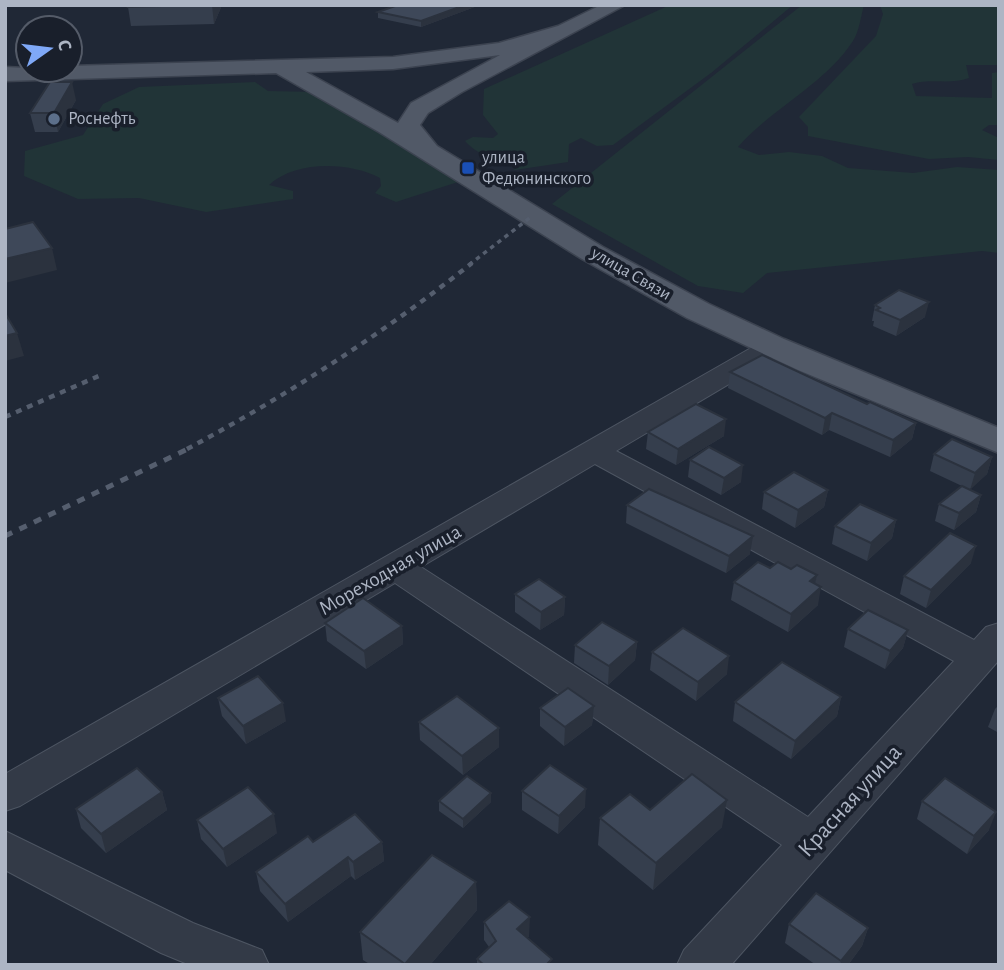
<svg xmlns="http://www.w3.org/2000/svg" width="1004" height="970" viewBox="0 0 1004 970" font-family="'Alegreya Sans',sans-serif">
	<rect width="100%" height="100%" fill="#202836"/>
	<g fill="#213437">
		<path d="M670 5H793L711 73 613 145 597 146 581 138 569 144 568 162 515 170 511 166 524 158 510 152C491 159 479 156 465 141L473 137 493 138 498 134 483 115 484 89Z"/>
		<path d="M802 5H864C861 16 859 32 853 41 824 85 772 108 738 147L759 155 789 152 822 156 848 168 913 173 957 167 999 170V253L982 251 767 273 743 293 698 286 552 204Z"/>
		<path d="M880 5H999V65H966L969 78C951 85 931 78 912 84L916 96 992 98V73L999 72V125H989L982 130 999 138V160L968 157 929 159 808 136V127L799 117 876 36 883 14Z"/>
		<path d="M255 82 268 91 316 92 458 182 396 202 375 193 381 186 380 178C350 162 296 160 269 185L293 191V199L206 212 139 198 78 199 24 176 25 151 83 135 103 104 139 87Z"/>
	</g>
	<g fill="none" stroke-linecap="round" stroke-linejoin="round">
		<g stroke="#4d5562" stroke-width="2">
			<g id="minor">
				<path d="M774 338 783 340 787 346 783 352 616 451 974 640 986 627 999 623V660L731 965H677L684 950 782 845 395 583 20 806 5 811V774L765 340ZM595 464 954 661 808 817 421 567Z"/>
				<polygon points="5,831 193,923 262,950 269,965 190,965 161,953 5,870"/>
			</g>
		</g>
		<g stroke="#3c4350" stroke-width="3">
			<path id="major" d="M601 5H625L462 92 428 113 420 125 437 146 603 247 709 304 784 339 999 428V453L798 370 687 318 582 259 379 132 276 73 5 81V67L70 70V66L393 57 499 43 558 26ZM500 55 411 103 398 123 306 72 393 69Z"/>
		</g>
		<use href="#minor" fill="#333a47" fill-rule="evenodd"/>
		<use href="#major" fill="#515967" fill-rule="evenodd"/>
		<polyline stroke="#555e6e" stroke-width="3.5" stroke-dasharray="4.5 4.5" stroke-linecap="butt" points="469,265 532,216"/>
		<g stroke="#555e6e" stroke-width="4.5" stroke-dasharray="6 6" stroke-linecap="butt">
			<polyline points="5,417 101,375"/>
			<path d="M187 449C288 395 382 334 472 263"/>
		</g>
		<polyline stroke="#555e6e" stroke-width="5" stroke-dasharray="8 8" stroke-linecap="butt" points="5,536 190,448"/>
	</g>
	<g fill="#353e4d">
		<polygon points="129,5 222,5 214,24 131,26 128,7"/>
		<polygon points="398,5 480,5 421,27 378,18 378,12"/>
		<polygon points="76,100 58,132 35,132 30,113"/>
		<polygon points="875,305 925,317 896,336 873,326 874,321 872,321"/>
		<polygon points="730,372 867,404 916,423 912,439 890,457 829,430 822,435 728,388"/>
		<polygon points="648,432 724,436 676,465 646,449"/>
		<polygon points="934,454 992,457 987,474 970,489 981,495 976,512 954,530 935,521 939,504 962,486 930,471"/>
		<polygon points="690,460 741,482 721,495 688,477"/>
		<polygon points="828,490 824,507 795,528 762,509 764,492"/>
		<polygon points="627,505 750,554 726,573 626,523"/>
		<polygon points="896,520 892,538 867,561 832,544 835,526"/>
		<polygon points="971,563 926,608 900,594 904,576"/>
		<polygon points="770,568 791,569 817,575 815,584 818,605 788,632 731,600 734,582"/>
		<polygon points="515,594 565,597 564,615 540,630 515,612"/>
		<polygon points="325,623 402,626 403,644 366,669 327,641"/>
		<polygon points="848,629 908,630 903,648 885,669 844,647"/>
		<polygon points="637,642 635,660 608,685 574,663 575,645"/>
		<polygon points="652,652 727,674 696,701 650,670"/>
		<polygon points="841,697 837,716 791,759 733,721 735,702"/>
		<polygon points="218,698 286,721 246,744 222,716"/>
		<polygon points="999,705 999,733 988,727 995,709"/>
		<polygon points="594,706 592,725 564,746 540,726 540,708"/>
		<polygon points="419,722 499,747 463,775 420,740"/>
		<polygon points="522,791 585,807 558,834 522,810"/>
		<polygon points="162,792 167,810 106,853 81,828 76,809"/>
		<polygon points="439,801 491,802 463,828 439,811"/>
		<polygon points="922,801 989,830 967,854 917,819"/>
		<polygon points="650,810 722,827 653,890 598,845 600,818"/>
		<polygon points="197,820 277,833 227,867 201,839"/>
		<polygon points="313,842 382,842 384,861 355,880 351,876 288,922 260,891 256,872"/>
		<polygon points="476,882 477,910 430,965 371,965 363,960 360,932"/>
		<polygon points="484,922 529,936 527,938 552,965 477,965 477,959 489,947 484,940"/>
		<polygon points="789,924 868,928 862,946 848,965 816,965 785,943"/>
	</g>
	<g fill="#2b323e">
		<polygon points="212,5 222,5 214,24"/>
		<polygon points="465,5 480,5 421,27 421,21"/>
		<polygon points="72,82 76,100 58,132 54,113"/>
		<polygon points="52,248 57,270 5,283 5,259"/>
		<polygon points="929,302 925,317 896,336 900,320"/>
		<polygon points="17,333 24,356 5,361 5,336"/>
		<polygon points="832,413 829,430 822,435 825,418"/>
		<polygon points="726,419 724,436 676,465 678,449"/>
		<polygon points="916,423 912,439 890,457 893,440"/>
		<polygon points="992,457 987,474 970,490 975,473"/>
		<polygon points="743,465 741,482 721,495 724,478"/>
		<polygon points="828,490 824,507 795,528 798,510"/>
		<polygon points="981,495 976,512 954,530 959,513"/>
		<polygon points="896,520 892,538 867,561 871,543"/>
		<polygon points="753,536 750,554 726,573 729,556"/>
		<polygon points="976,546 971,563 926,608 931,590"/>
		<polygon points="817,575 813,593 810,581"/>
		<polygon points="821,587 818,605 788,632 791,614"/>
		<polygon points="565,597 564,615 540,630 541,612"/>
		<polygon points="402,626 403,644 366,669 364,651"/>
		<polygon points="908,630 903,648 885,669 890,651"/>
		<polygon points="637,642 635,660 608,685 609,666"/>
		<polygon points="729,656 727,674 696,701 698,682"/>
		<polygon points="841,697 837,716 791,759 795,741"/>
		<polygon points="283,703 286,721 246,744 243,726"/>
		<polygon points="594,706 592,725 564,746 565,727"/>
		<polygon points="499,728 499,747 463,775 462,756"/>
		<polygon points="586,789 585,807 558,834 559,816"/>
		<polygon points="162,792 167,810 106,853 101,834"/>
		<polygon points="491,793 491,802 463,828 463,819"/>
		<polygon points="727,800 722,827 653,890 656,863"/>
		<polygon points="996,812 989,830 967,854 974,836"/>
		<polygon points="274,814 277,833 227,867 223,849"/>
		<polygon points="382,842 384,861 355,880 353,862"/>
		<polygon points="348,857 351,876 288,922 285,904"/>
		<polygon points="476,882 477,910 430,965 405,965"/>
		<polygon points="530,917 529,936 517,948 517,929"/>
		<polygon points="868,928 862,946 848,965 840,965 841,961"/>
	</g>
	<g fill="#3e4859" stroke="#2b323e" stroke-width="2">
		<polygon points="129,5 198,5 128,7"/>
		<polygon points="398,5 465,5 421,21 378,12"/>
		<polygon points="50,82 72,82 54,113 30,113"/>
		<polygon points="33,222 52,248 5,259 5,229"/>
		<polygon points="899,290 929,302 900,320 876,310 880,308 875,305"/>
		<polygon points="5,313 17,333 5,336"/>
		<polygon points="762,355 867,404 870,402 916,423 893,440 832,413 825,418 730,372"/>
		<polygon points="696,404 726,419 678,449 648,432"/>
		<polygon points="952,439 992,457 975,473 934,454"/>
		<polygon points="709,447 743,465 724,478 690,460"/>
		<polygon points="794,472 828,490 798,510 764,492"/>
		<polygon points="962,486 981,495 959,513 939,504"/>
		<polygon points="649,489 753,536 729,556 627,505"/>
		<polygon points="860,504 896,520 871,543 835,526"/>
		<polygon points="950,533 976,546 931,590 904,576"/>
		<polygon points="758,562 770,568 778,562 791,569 797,565 817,575 810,581 821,587 791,614 734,582"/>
		<polygon points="539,579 565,597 541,612 515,594"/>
		<polygon points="363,598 402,626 364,651 325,623"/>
		<polygon points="868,610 908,630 890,651 848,629"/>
		<polygon points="602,622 637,642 609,666 575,645"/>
		<polygon points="683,628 729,656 698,682 652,652"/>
		<polygon points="782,662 841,697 795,741 735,702"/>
		<polygon points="258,676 283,703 243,726 218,698"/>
		<polygon points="568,688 594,706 565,727 540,708"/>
		<polygon points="457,696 499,728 462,756 419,722"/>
		<polygon points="550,765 586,789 559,816 522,791"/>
		<polygon points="137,768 162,792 101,834 76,809"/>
		<polygon points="692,774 727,800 656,863 600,818 630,794 650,810"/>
		<polygon points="467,776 491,793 463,819 439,801"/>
		<polygon points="945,778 996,812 974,836 922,801"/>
		<polygon points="248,787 274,814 223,849 197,820"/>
		<polygon points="355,814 382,842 353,862 348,857 285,904 256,872 308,836 313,842"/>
		<polygon points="432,855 476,882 405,964 360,932"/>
		<polygon points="816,893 868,928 841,961 789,924"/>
		<polygon points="509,901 530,917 517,929 552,959 546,965 484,965 477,959 496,941 484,922"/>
	</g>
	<circle fill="#5c6f8a" stroke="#191f2b" stroke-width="2.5" cx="54" cy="119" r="7"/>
	<rect fill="#1a4fb4" stroke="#191f2b" stroke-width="2.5" x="461" y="161" width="14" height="14" rx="3.5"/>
	<g text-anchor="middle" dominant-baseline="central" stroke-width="7" stroke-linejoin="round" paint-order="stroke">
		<g font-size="18" fill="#adb5c4" stroke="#191f2b" text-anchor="start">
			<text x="68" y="119">Роснефть</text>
			<text x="482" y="158">улица<tspan x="482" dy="21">Федюнинского</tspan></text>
		</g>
		<g font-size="18" fill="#adb5c4" stroke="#191f2b">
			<text transform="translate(631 274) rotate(30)">улица Связи</text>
		</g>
		<g font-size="21" fill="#adb5c4" stroke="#191f2b">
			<text transform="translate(390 570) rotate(-30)">Мореходная улица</text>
		</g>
		<g font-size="24" fill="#adb5c4" stroke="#191f2b">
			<text transform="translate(850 801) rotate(-48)">Красная улица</text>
		</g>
	</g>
	<rect width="1004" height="970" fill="none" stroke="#adb5c4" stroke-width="14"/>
	<g transform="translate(49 49) rotate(76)"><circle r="33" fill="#191f2b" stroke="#545b68" stroke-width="2"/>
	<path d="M0-5L12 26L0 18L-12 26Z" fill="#7fa8f7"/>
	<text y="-10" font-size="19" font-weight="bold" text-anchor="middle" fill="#adb5c4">С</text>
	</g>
</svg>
